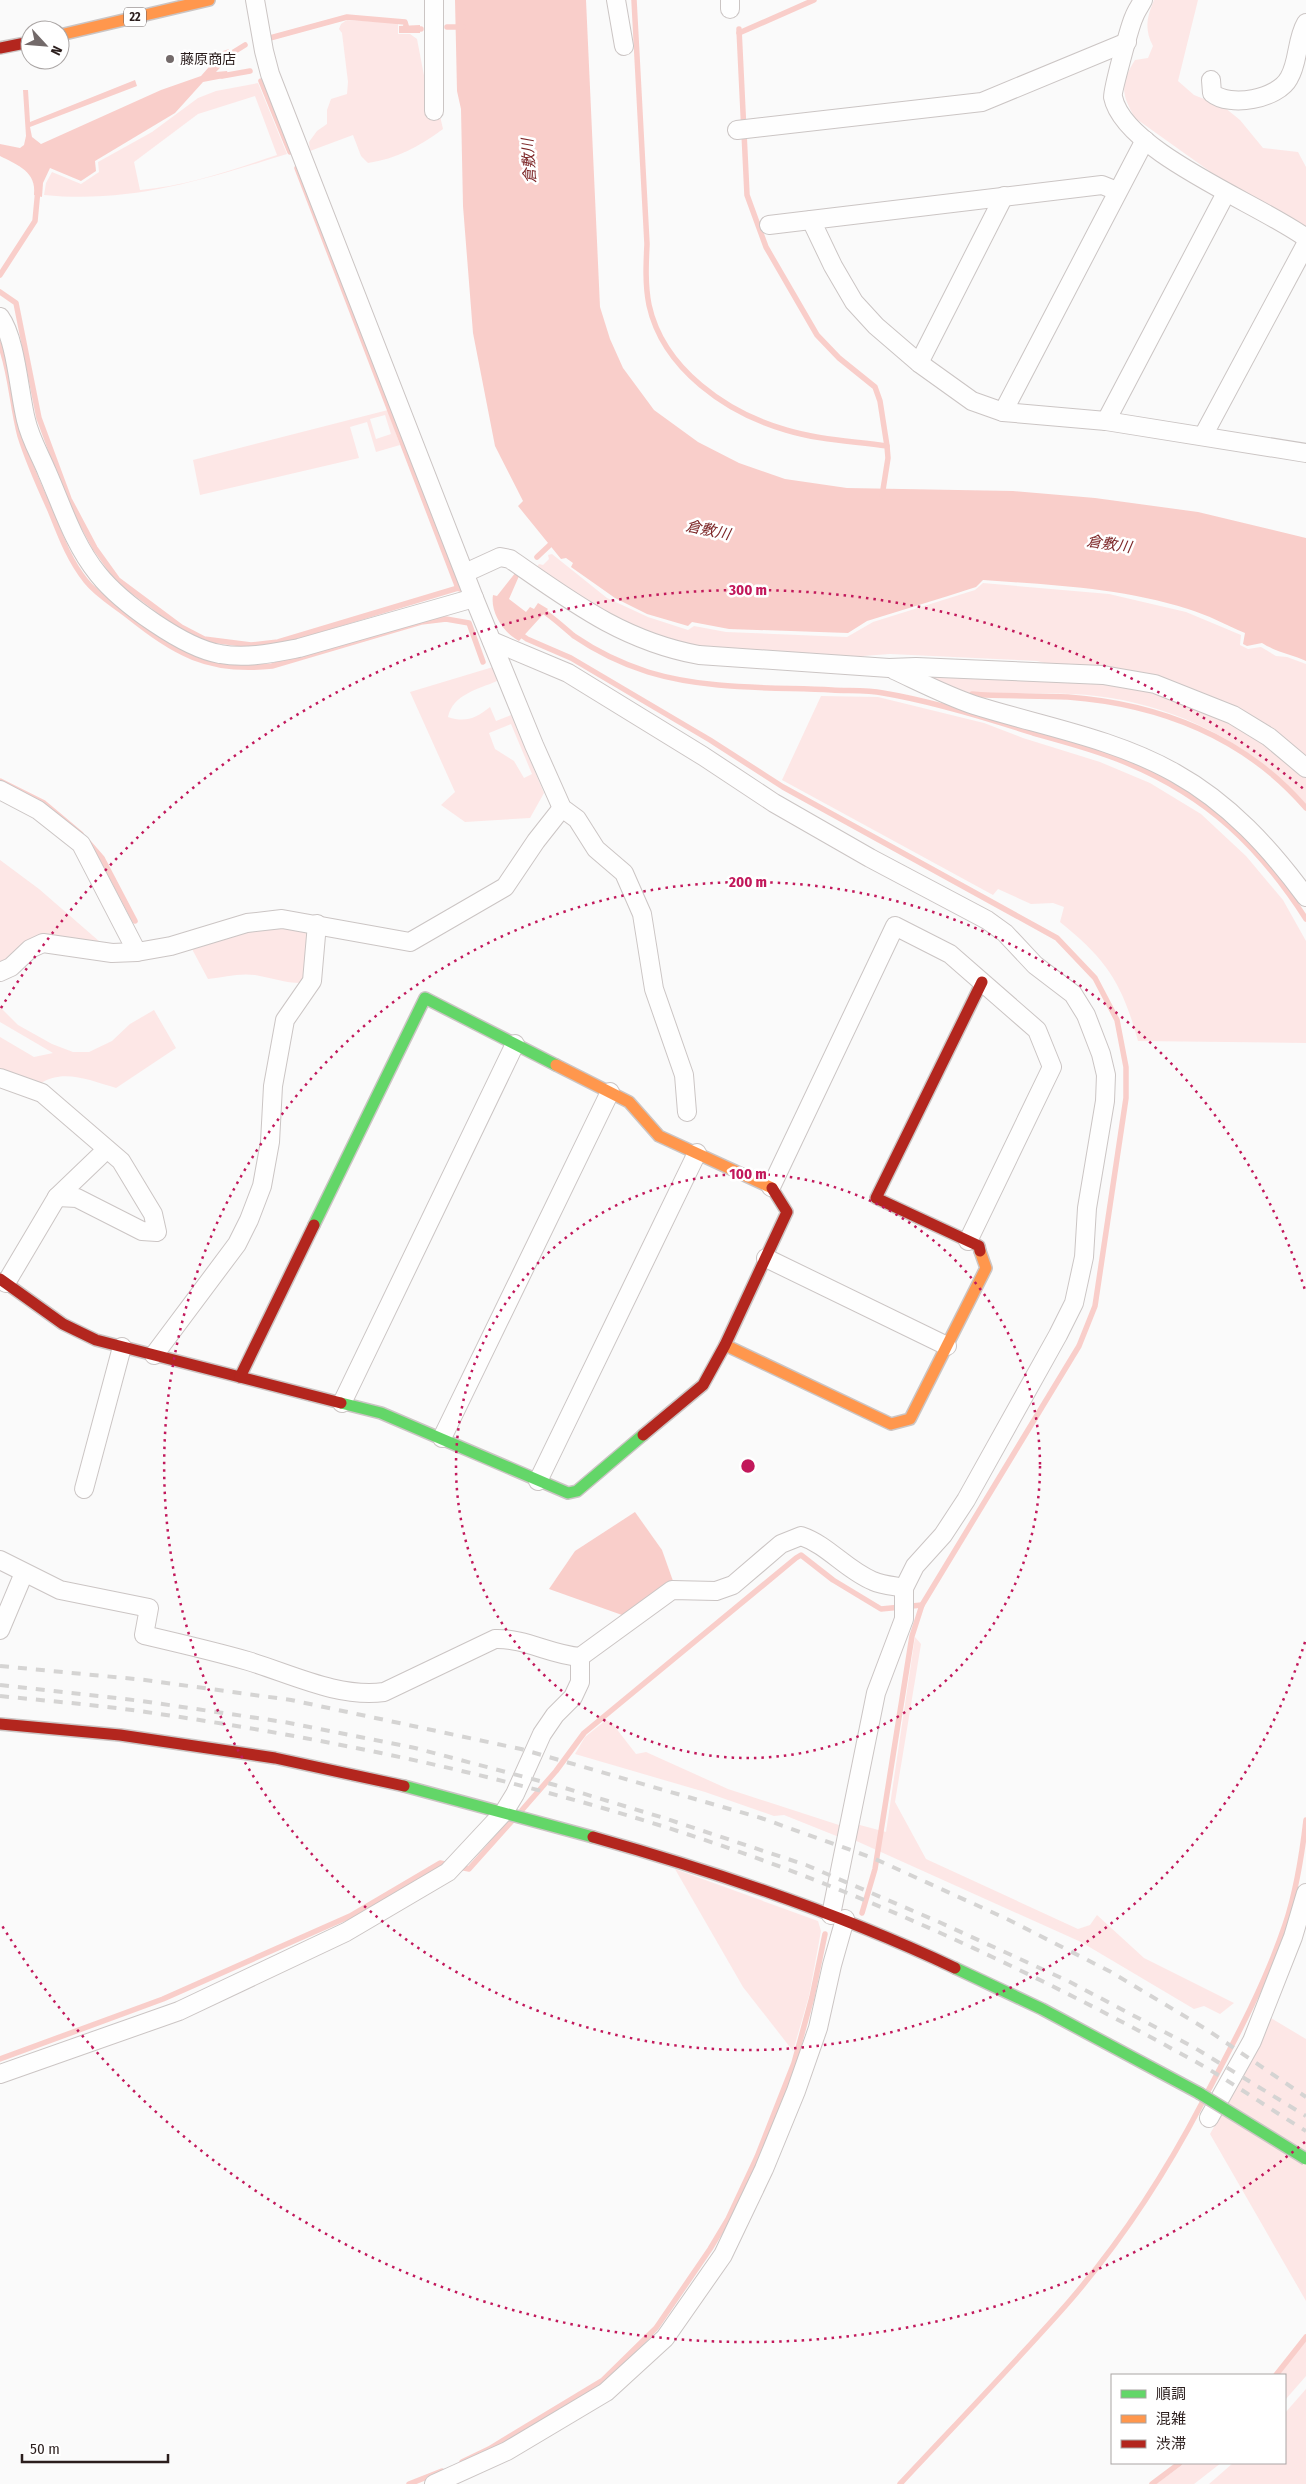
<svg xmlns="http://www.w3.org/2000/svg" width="1306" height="2484" viewBox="0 0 1306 2484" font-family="'Fira Sans Condensed','Noto Sans JP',sans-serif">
	<rect width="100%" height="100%" fill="#fafafa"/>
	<g fill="#fde7e6" fill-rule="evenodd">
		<path d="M1154 0H1198L1178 81 1194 95 1224 107 1240 120 1263 148 1298 152 1306 167V230L1243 195 1135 118C1121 94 1120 84 1135 60L1148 58 1153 46C1144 29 1147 17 1154 0Z"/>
		<path d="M347 20 398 23V34H410L417 39 426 86 440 116 443 129C420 146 396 159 368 163L361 156 353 135 310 151 309 142 317 131 327 124V110L331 99 347 94 348 82 342 33 339 29 341 24Z"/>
		<path d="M258 83 287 154C206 179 131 204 44 195L46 183 52 172 81 184 99 172 98 162 152 132 198 98 216 91ZM255 96 277 155C232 170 187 186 140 190L134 162 198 114Z"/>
		<path d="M388 410 400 445 376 452 367 422 350 427 359 458 200 495 193 460ZM385 415 391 434 376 439 370 419Z"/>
		<polygon points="552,554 607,598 648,617 688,630 694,626 726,632 847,637 873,622 975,590 983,583 1109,594 1186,612 1241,635 1240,645 1248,649 1261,647 1276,656 1287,657 1306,664 1306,759 1244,713 1056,666 1037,661 890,654 863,656 851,662 707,653 640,635 535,569 539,564 543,565 549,559 548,555"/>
		<path d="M493 667 497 681C479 689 453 694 448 717 466 723 476 718 490 707L496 721 511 715 544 793 530 818 465 822 441 805 455 792 410 692ZM511 724 532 774 524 778 514 761 495 749 489 733Z"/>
		<path d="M915 673 1079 678 1161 692 1247 730 1306 775V804C1246 738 1162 698 1072 694 1038 692 1004 694 969 693L966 699Z"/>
		<path d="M821 696 878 697 984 723 1023 738 1100 762 1150 783 1201 814 1246 856 1283 900 1306 941V1043L1138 1041C1122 983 1107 960 1060 922L1064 907 1053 903 1031 904 998 889 993 895 782 780Z"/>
		<polygon points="0,860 39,889 100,942 36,936 0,967"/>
		<path d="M266 928 309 930 305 983C287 984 273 978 255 975 239 973 224 977 208 979L192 949 231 935Z"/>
		<path d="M0 1007 18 1025 52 1044 73 1052H89L112 1041 130 1024 154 1010 176 1048 116 1088C91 1081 63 1068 40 1084L0 1072V1037L34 1057 53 1053 0 1022Z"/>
		<polygon points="915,1637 921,1644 895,1802 926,1859 1078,1929 1090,1925 1097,1915 1144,1958 1234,2003 1220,2014 1204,2006 1194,2009 1081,1942 852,1839 856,1824 886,1832"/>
		<polygon points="606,1720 612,1723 636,1754 646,1752 728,1789 842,1826 839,1837 784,1815 774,1816 705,1792 575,1754 585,1737"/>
		<polygon points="675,1869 818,1921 821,1931 809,1996 793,2051 743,1987"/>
		<polygon points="1269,2017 1306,2039 1306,2301 1210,2134 1264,2036"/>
		<polygon points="1306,2341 1306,2376 1285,2400 1285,2375 1278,2375"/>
		<polygon points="1306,2389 1306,2484 1209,2484 1233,2463 1285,2463 1285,2413"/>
		<polygon points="1185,2463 1221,2463 1194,2484 1156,2484"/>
	</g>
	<g fill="#f9ceca">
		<path d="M455 0H586L600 307 610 339 623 368 654 410 698 442 739 463 785 479 847 488 1013 491 1095 498 1198 512 1306 538V661C1291 654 1276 652 1262 643L1247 646 1243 644 1245 633C1226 625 1208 615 1188 609 1122 588 1052 585 983 580L976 587 948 596 867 621 848 633 729 629 692 622 688 626 647 614 615 598 571 567 573 563 566 558 561 559 518 506 523 501 495 446 473 333 463 206 461 109 457 91Z"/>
		<polygon points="420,25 420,33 399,33 399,26"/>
		<path d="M229 49 230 57 216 72 227 71 229 77 203 82 175 113 95 161 96 171 81 181 50 168 43 183 42 197 34 195C37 172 18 165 0 156V144L20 148 24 145 26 136 23 90H28L30 122 135 80 137 86 30 127 32 137 41 144 161 90 201 76 223 51Z"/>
		<path d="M516 572 519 576 509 599 526 612 530 607 534 609 538 603 548 609 519 641C504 633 490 613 493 595L497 596Z"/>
		<polygon points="635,1512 662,1550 673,1581 622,1615 549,1589 575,1551"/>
	</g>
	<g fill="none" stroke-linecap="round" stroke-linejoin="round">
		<g stroke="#f9ceca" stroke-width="5.5">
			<path d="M634 0 647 244C646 264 645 285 649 305 663 369 727 413 786 430 819 440 853 441 887 446L888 458 882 496"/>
			<polyline points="447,27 463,27"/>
			<polyline points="739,29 747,195 766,247 817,335 839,358 875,387 880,401 887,446"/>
			<polyline points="739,33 814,0"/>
			<polyline points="270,38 347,17 405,22 407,29 421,29"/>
			<polyline points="224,58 245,45"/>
			<polyline points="222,76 250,71"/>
			<polyline points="261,81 290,152"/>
			<polyline points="297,168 458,588"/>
			<polyline points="0,275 35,221 38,189"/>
			<polyline points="0,292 16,303 39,418 69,499 95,548 118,580 181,627 204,639 251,645 278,642 458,588 460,589"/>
			<path d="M0 344C11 373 12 406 20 436 28 462 39 486 50 510 60 535 69 560 86 581 97 595 113 604 127 615 175 653 207 673 272 666L421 622 446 619 469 623 483 662"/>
			<polyline points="537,557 554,541"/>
			<path d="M538 611 540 609C553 617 563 627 574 636 596 651 623 664 648 672 707 690 770 687 832 690 848 691 867 690 883 693 931 701 987 718 1033 733 1064 742 1097 750 1127 763 1208 797 1259 846 1306 919"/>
			<polyline points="517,632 527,639 571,658 710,740 783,787 1057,938 1095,978 1117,1020 1126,1067 1126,1098 1095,1306 1079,1346 922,1605 912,1636 875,1869 862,1913"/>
			<path d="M970 701 972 694C1004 697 1036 695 1068 697 1160 704 1245 737 1306 808"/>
			<polyline points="0,781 44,803 81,834"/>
			<polyline points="89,843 102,858 135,921"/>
			<polyline points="522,1810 556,1771 584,1733 796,1558 801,1555 833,1580 881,1609 922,1605"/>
			<polyline points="0,2059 163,1999 350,1916 440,1863 469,1869 512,1821"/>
			<path d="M1207 2093C1236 2038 1265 1984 1285 1925 1296 1892 1302 1855 1306 1820"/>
			<polyline points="1276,2375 1306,2337"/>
			<polyline points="462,2462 489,2449 603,2380 656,2328 710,2249 728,2219 757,2157 794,2063 812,1997 825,1934"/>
			<polyline points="409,2484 442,2471"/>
			<path d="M900 2484C956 2424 1013 2365 1067 2304 1120 2243 1165 2174 1202 2103"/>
			<polyline points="1152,2484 1180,2463"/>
		</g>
		<g stroke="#cbc5c4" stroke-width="20">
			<g id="street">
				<polyline points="255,0 264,51 270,74 474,598 534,745 562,808 577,819 596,849 624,873 642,914 654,989 684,1075 687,1112"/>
				<polyline points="434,0 434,111"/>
				<polyline points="616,0 624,46"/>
				<path d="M1143 0C1140 6 1136 11 1134 17 1130 25 1112 92 1113 97 1124 152 1262 205 1306 238"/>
				<polyline points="730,9 730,0"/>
				<path d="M1211 80 1212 93C1230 108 1278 99 1289 78 1299 61 1296 40 1306 23"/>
				<polyline points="737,130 982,102 1127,42"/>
				<polyline points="811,220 833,266 854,302 876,326 919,363 972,401 1003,412 1106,421 1306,453"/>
				<polyline points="769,225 1102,185 1117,191"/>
				<path d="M0 317C16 339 19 392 26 420 30 438 40 455 47 472 62 506 74 545 98 574 121 603 184 648 220 654 246 659 273 653 299 648L474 598"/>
				<polyline points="919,363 1004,196"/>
				<polyline points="1003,412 1145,140"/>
				<polyline points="1106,421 1226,193"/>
				<polyline points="1203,436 1306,244"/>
				<path d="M465 573 500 557 510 559C572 602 623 641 699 655L889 668 916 667 1103 675 1155 684 1233 715 1269 737 1306 768"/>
				<polyline points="492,641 568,673 703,756 774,803 870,858 987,920 1005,933 1035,965 1073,994 1086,1015 1101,1054 1106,1075 1105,1101 1087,1208 1084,1257 1074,1303 1058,1335 966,1500 943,1535 915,1566 904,1588 904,1619 876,1693 831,1915"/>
				<path d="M894 670C920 682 947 696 974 705 1041 726 1113 738 1175 773 1229 803 1270 848 1306 897"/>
				<polyline points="0,790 38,810 81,844 137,952 171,946 247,923 282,919 410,942 505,887 536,841 562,808"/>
				<polyline points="0,972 11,967 30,949 43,943 112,953 137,952"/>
				<polyline points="0,1078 42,1093 121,1161 153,1214 157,1232 142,1231 77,1198 57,1197"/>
				<polyline points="771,1187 895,926 950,954 1037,1030 1052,1067 968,1241"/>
				<polyline points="766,1258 947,1346"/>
				<polyline points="6,1283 57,1197 106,1150"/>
				<polyline points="154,1355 237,1244 249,1220 262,1186 270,1142 273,1086 285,1020 312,981 317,924"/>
				<polyline points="342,1403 515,1044"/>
				<polyline points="442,1438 610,1092"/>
				<polyline points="538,1481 697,1153"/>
				<polyline points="84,1489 122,1347"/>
				<path d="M0 1560 60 1590 149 1608 144 1635C178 1643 213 1651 248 1661 291 1674 338 1698 384 1692L495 1639C525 1638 551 1655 580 1657L672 1590 716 1591 733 1585 781 1544 801 1536C828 1545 846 1570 873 1581 882 1585 894 1586 904 1588"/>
				<polyline points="0,1630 24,1573"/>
				<polyline points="0,2074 179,2011 346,1932 448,1872 504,1812 515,1794 542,1734 555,1715 573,1697 580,1682 580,1657"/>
				<polyline points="1209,2118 1252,2041 1293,1937 1306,1893"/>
				<polyline points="434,2484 507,2451 606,2392 665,2338 723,2255 764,2169 796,2091 818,2028 832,1965 845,1919"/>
			</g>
		</g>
		<g stroke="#cbc5c4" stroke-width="14">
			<g id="fast">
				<polyline points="314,1225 425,998 556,1065"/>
				<polyline points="341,1403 381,1413 568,1493 577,1491 643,1435"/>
				<polyline points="404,1786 593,1837"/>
				<polyline points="955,1968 1042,2009 1199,2093"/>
			</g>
		</g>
		<g stroke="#cbc5c4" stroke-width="14">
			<g id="slow">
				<polyline points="60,35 209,0"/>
				<polyline points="556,1065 629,1102 659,1136 772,1188"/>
				<polyline points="725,1345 891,1424 910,1419 986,1268 980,1251"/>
			</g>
		</g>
		<g stroke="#cbc5c4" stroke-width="14">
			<g id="jam">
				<polyline points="0,48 30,42"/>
				<polyline points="980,1251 979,1246 876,1198 982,982"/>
				<polyline points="0,1279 63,1324 96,1340 341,1403"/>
				<polyline points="240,1377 314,1225"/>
				<polyline points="643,1435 703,1385 725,1345 787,1212 772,1188"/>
				<polyline points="0,1724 120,1735 275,1758 404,1786"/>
				<path d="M593 1837C717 1872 839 1913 955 1968"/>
			</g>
		</g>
		<use href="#street" stroke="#fefefe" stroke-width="18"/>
		<use href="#fast" stroke="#63d668" stroke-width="11"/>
		<use href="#slow" stroke="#ff974d" stroke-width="11"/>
		<use href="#jam" stroke="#b3261e" stroke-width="11"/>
		<g stroke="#d5d4d3" stroke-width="4" stroke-dasharray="9 9" stroke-linecap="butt">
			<polyline points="0,1666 145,1680 291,1700 521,1749 761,1818 873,1858 1007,1919 1111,1972 1206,2029 1306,2097"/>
			<polyline points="0,1685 142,1701 284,1722 415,1748 555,1785 664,1818 806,1865 939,1922 1068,1981 1195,2048 1306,2116"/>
			<path d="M0 1696C49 1701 98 1705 146 1712 369 1744 592 1794 802 1875 934 1926 1064 1989 1187 2057 1228 2079 1266 2107 1306 2131"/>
		</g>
		<g stroke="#cbc5c4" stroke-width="14" stroke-linecap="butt">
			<polyline id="fast-bridge" points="1199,2093 1306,2159"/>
		</g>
		<use href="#fast-bridge" stroke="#63d668" stroke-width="11"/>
	</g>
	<g fill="none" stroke="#c2185b" stroke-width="2.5" stroke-dasharray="2.5 5">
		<circle cx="748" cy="1466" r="292"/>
		<path d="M1305 1642A584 584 0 1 1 1305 1290"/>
		<path d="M1305 2142A876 876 0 0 1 1 1924M1 1008A876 876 0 0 1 1305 790"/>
	</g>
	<circle fill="#736a6a" stroke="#fff" stroke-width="2" cx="170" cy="59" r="5"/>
	<g text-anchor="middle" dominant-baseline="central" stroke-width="5" stroke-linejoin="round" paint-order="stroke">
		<rect fill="#fff" stroke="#6a6160" stroke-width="1" x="124" y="7.5" width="22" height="19" rx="4"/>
		<g font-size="12" font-weight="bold" fill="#2a1d1c">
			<text x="135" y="17">22</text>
		</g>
		<g font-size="14" fill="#2a1d1c" stroke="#fff" text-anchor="start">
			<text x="180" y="59">藤原商店</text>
		</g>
		<g font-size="15" font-style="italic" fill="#7d2728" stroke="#fff">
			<text transform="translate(529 161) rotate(-94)">倉敷川</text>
			<text transform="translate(708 530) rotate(12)">倉敷川</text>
			<text transform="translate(1109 544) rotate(9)">倉敷川</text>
		</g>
	</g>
	<circle cx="748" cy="1466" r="8" fill="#c2185b" stroke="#fff" stroke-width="2.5"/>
	<g font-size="15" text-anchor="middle" font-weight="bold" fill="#c2185b" stroke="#fff" stroke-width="5" stroke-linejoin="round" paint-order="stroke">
		<text x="748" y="595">300 m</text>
		<text x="748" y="887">200 m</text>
		<text x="748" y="1179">100 m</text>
	</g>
	<rect x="1111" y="2374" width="175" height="90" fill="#ffffff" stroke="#aaa5a4"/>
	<rect x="1121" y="2390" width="25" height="8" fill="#63d668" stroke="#aaa5a4"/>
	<text x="1156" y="2399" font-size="15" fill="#2a1d1c">順調</text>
	<rect x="1121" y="2415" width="25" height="8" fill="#ff974d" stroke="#aaa5a4"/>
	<text x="1156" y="2424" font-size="15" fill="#2a1d1c">混雑</text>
	<rect x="1121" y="2440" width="25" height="8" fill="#b3261e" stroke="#aaa5a4"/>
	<text x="1156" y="2449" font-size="15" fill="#2a1d1c">渋滞</text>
	<g transform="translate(45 45) rotate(116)"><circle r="24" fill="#ffffff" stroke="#aaa5a4"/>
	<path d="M0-4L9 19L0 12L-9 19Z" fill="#736a6a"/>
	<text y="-8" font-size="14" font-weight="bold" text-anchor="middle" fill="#2a1d1c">N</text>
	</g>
	<path d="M22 2454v8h146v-8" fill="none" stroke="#2a1d1c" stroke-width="2.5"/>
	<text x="30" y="2454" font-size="15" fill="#2a1d1c" stroke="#ffffff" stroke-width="4" paint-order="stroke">50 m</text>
</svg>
